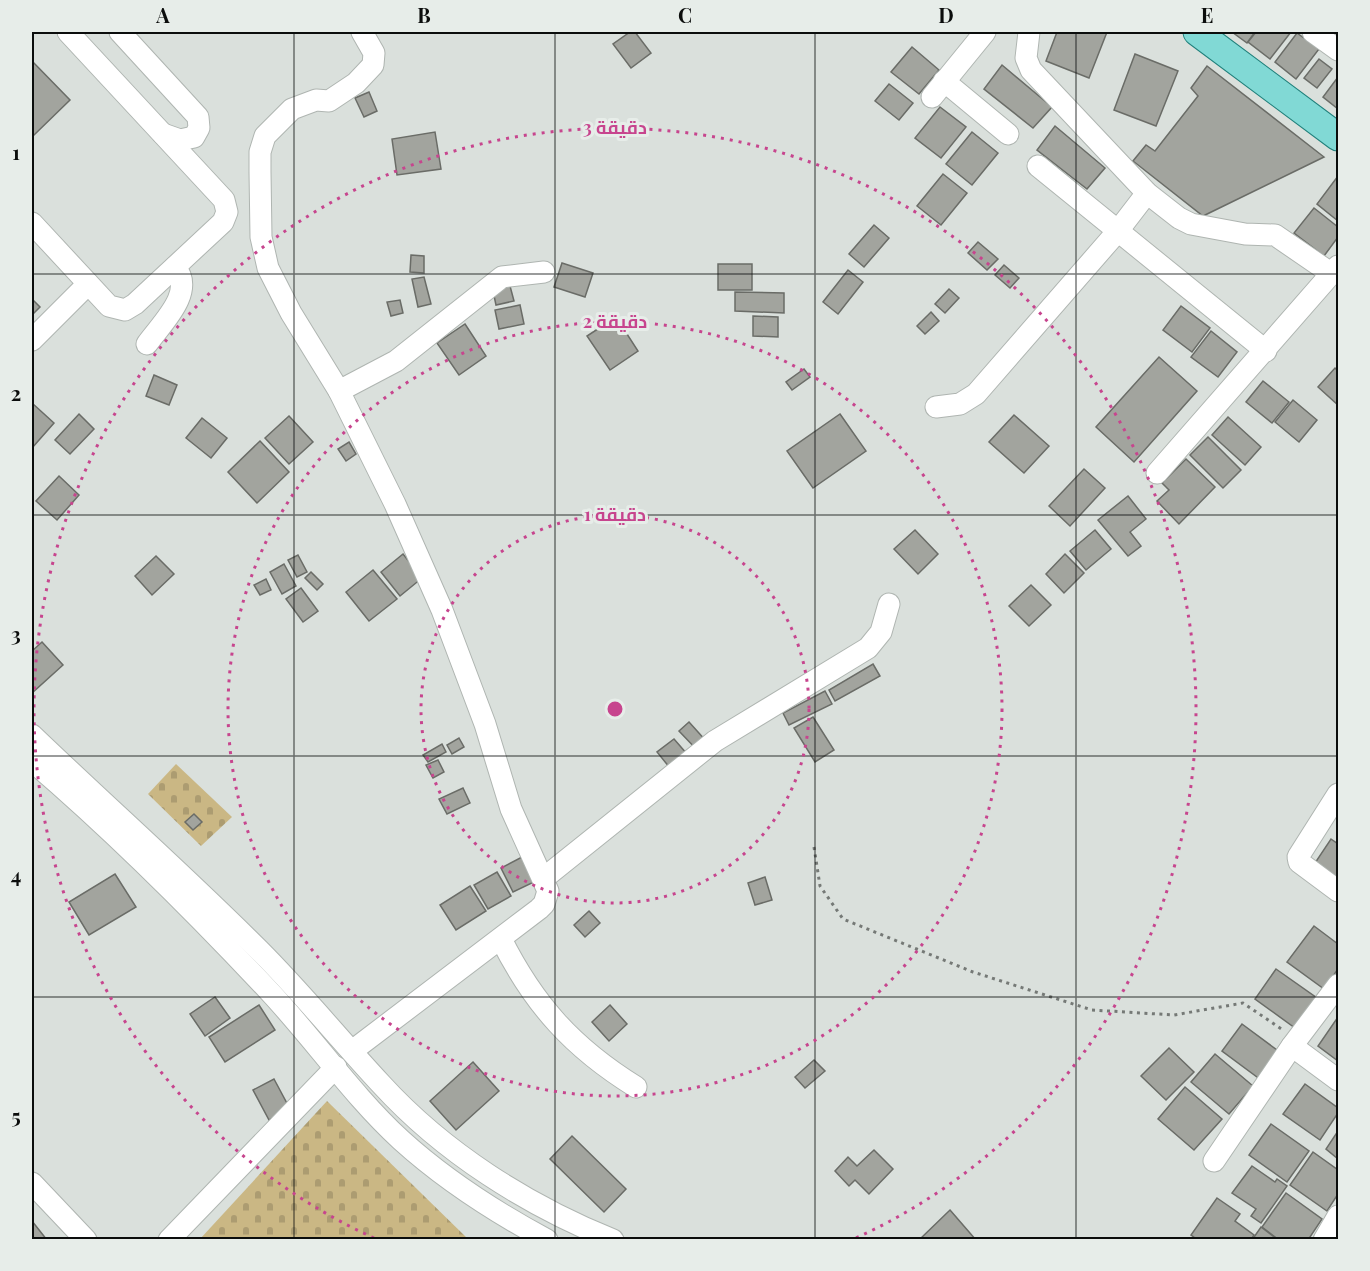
<svg xmlns="http://www.w3.org/2000/svg" width="1370" height="1271" viewBox="0 0 1370 1271" font-family="'Playfair Display',Cairo,serif">
	<defs>
		<pattern id="cemetery-stones" width="16" height="16" patternUnits="userSpaceOnUse" patternTransform="scale(1.5)"><rect width="16" height="16" fill="#cab784"/><path d="M2 7V4a2 2 0 0 1 4 0v3zM10 15v-3a2 2 0 0 1 4 0v3z" fill="#ac9c71"/></pattern>
	</defs>
	<rect width="100%" height="100%" fill="#dae0dc"/>
	<g fill="url(#cemetery-stones)">
		<polygon points="176,764 232,817 201,846 148,794"/>
		<polygon points="327,1101 468,1239 200,1239"/>
	</g>
	<g fill="#a2a49e" stroke="#6a6c67" stroke-width="1.5">
		<polygon points="630,32 635,32 651,53 631,68 613,44"/>
		<polygon points="1057,32 1107,32 1089,78 1046,61"/>
		<polygon points="1232,32 1255,32 1247,43"/>
		<polygon points="1256,32 1291,32 1270,59 1248,42"/>
		<polygon points="1297,33 1319,49 1296,79 1275,62"/>
		<polygon points="912,47 939,70 919,94 891,72"/>
		<polygon points="1135,54 1178,71 1156,126 1114,110"/>
		<polygon points="1319,59 1332,69 1317,88 1304,78"/>
		<polygon points="32,61 70,100 33,136 32,135"/>
		<polygon points="1002,65 1052,107 1033,128 984,89"/>
		<polygon points="1207,66 1324,157 1203,216 1133,161 1146,145 1155,151 1198,96 1191,88"/>
		<polygon points="1338,77 1338,109 1323,97"/>
		<polygon points="889,84 913,103 899,120 875,101"/>
		<polygon points="369,92 377,111 364,117 355,98"/>
		<polygon points="940,107 966,127 941,158 915,138"/>
		<polygon points="1055,126 1105,168 1087,189 1037,150"/>
		<polygon points="435,132 441,169 397,175 392,139"/>
		<polygon points="972,132 998,153 972,185 946,164"/>
		<polygon points="943,174 967,193 941,225 917,206"/>
		<polygon points="1338,176 1338,221 1317,204"/>
		<polygon points="1314,208 1338,227 1338,237 1324,256 1294,233"/>
		<polygon points="874,225 889,238 864,267 849,254"/>
		<polygon points="978,242 998,259 987,270 968,253"/>
		<polygon points="411,255 424,256 424,273 410,272"/>
		<polygon points="562,263 593,273 585,297 554,287"/>
		<rect x="718" y="264" width="34" height="26"/>
		<polygon points="1004,265 1019,278 1010,288 995,275"/>
		<polygon points="848,270 863,282 838,314 823,302"/>
		<polygon points="424,277 431,304 418,307 412,279"/>
		<polygon points="510,286 514,301 496,305 493,291"/>
		<polygon points="949,289 959,298 945,313 935,304"/>
		<polygon points="735,292 784,293 784,313 735,311"/>
		<polygon points="32,299 40,307 32,315"/>
		<polygon points="400,300 403,313 391,316 387,302"/>
		<polygon points="520,305 524,324 499,329 495,310"/>
		<polygon points="1181,306 1210,328 1192,352 1163,330"/>
		<polygon points="931,312 939,321 925,334 917,326"/>
		<polygon points="753,316 778,317 778,337 753,336"/>
		<polygon points="616,317 638,351 610,370 587,336"/>
		<polygon points="465,324 486,356 459,375 437,343"/>
		<polygon points="1211,331 1237,352 1218,377 1191,357"/>
		<polygon points="1159,357 1197,391 1134,462 1096,427"/>
		<polygon points="1335,368 1338,371 1338,405 1318,387"/>
		<polygon points="804,369 810,377 792,390 786,382"/>
		<polygon points="154,375 177,385 169,405 146,396"/>
		<polygon points="1263,381 1289,402 1272,423 1246,402"/>
		<polygon points="1293,400 1317,420 1299,442 1275,422"/>
		<polygon points="32,403 54,423 32,448"/>
		<polygon points="79,414 94,429 70,454 55,440"/>
		<polygon points="840,414 866,451 813,488 787,451"/>
		<polygon points="1014,415 1049,446 1024,473 989,442"/>
		<polygon points="289,416 313,442 289,464 265,438"/>
		<polygon points="1228,417 1261,447 1245,465 1212,435"/>
		<polygon points="202,418 227,438 211,458 186,438"/>
		<polygon points="1208,437 1241,470 1223,488 1190,455"/>
		<polygon points="260,441 289,472 257,503 228,472"/>
		<polygon points="349,442 356,454 346,461 338,449"/>
		<polygon points="1186,459 1215,487 1179,524 1157,501 1169,490 1162,483"/>
		<polygon points="1084,469 1105,488 1070,526 1049,506"/>
		<polygon points="59,476 79,495 57,520 36,501"/>
		<polygon points="1128,496 1146,519 1130,532 1141,546 1128,556 1098,520"/>
		<polygon points="915,530 938,554 918,574 894,549"/>
		<polygon points="1095,530 1111,549 1086,570 1070,551"/>
		<polygon points="403,554 422,578 400,596 381,572"/>
		<polygon points="1065,554 1084,573 1064,593 1046,574"/>
		<polygon points="298,555 307,572 297,577 288,560"/>
		<polygon points="156,556 174,574 152,595 135,576"/>
		<polygon points="284,564 296,586 282,594 270,572"/>
		<polygon points="373,570 397,599 369,621 346,592"/>
		<polygon points="311,572 323,584 317,590 305,578"/>
		<polygon points="266,579 271,590 260,595 254,585"/>
		<polygon points="1031,585 1051,605 1029,626 1009,606"/>
		<polygon points="301,588 318,611 303,622 286,599"/>
		<polygon points="42,642 63,665 32,693 32,651"/>
		<polygon points="873,664 880,676 835,701 829,690"/>
		<polygon points="825,691 832,704 789,725 783,713"/>
		<polygon points="813,717 834,750 815,762 794,728"/>
		<polygon points="689,722 707,742 698,751 679,731"/>
		<polygon points="459,738 464,747 452,754 447,745"/>
		<polygon points="674,739 687,754 670,768 657,752"/>
		<polygon points="442,744 446,752 428,762 423,755"/>
		<polygon points="438,760 444,772 433,778 426,765"/>
		<polygon points="463,788 470,803 447,814 439,799"/>
		<polygon points="194,814 202,822 193,830 185,822"/>
		<polygon points="1331,839 1338,844 1338,879 1315,863"/>
		<polygon points="522,857 534,882 513,892 501,868"/>
		<polygon points="497,872 511,896 488,909 474,885"/>
		<polygon points="115,874 136,907 89,935 69,902"/>
		<polygon points="765,877 772,900 755,905 748,883"/>
		<polygon points="470,886 486,911 456,930 440,905"/>
		<polygon points="589,911 600,923 585,937 574,925"/>
		<polygon points="1314,926 1338,944 1338,969 1324,989 1287,962"/>
		<polygon points="1276,969 1317,998 1295,1028 1255,999"/>
		<polygon points="215,997 230,1018 205,1036 190,1014"/>
		<polygon points="259,1005 275,1030 225,1062 209,1037"/>
		<polygon points="610,1005 627,1024 609,1041 592,1022"/>
		<polygon points="1338,1017 1338,1061 1318,1046"/>
		<polygon points="1242,1024 1281,1053 1261,1080 1222,1051"/>
		<polygon points="1169,1048 1194,1072 1166,1100 1141,1076"/>
		<polygon points="1215,1054 1253,1086 1229,1114 1191,1082"/>
		<polygon points="814,1060 825,1071 805,1088 795,1077"/>
		<polygon points="473,1062 499,1091 456,1130 430,1101"/>
		<polygon points="274,1079 290,1109 269,1120 253,1090"/>
		<polygon points="1305,1084 1338,1108 1338,1113 1320,1140 1283,1114"/>
		<polygon points="1185,1087 1222,1119 1194,1150 1158,1119"/>
		<polygon points="1271,1124 1309,1151 1287,1182 1249,1155"/>
		<polygon points="1338,1131 1338,1159 1326,1149"/>
		<polygon points="572,1136 626,1189 604,1212 550,1159"/>
		<polygon points="874,1150 893,1169 869,1194 855,1180 849,1186 835,1171 848,1157 857,1166"/>
		<polygon points="1313,1152 1338,1170 1338,1194 1327,1211 1290,1185"/>
		<polygon points="1252,1166 1275,1182 1277,1179 1287,1186 1261,1223 1251,1216 1256,1209 1232,1193"/>
		<polygon points="1286,1193 1322,1219 1308,1240 1279,1240 1262,1227"/>
		<polygon points="1217,1198 1240,1214 1235,1221 1254,1235 1251,1240 1198,1240 1191,1235"/>
		<polygon points="950,1210 976,1240 919,1240"/>
		<polygon points="32,1221 47,1240 32,1240"/>
		<polygon points="1261,1227 1278,1240 1252,1240"/>
	</g>
	<g fill="none" stroke-linecap="round" stroke-linejoin="round">
		<g stroke="#afb5b1" stroke-width="23">
			<g id="minor">
				<polyline points="120,32 198,117 199,128 194,137 180,140 163,134"/>
				<polyline points="1029,32 1026,58 1031,70 1147,193 1179,218 1191,224 1245,234 1275,235 1332,274"/>
				<polyline points="1313,32 1338,50"/>
				<polyline points="944,81 1008,134"/>
				<polyline points="932,97 985,32"/>
				<polyline points="1038,166 1266,351"/>
				<polyline points="32,223 109,306 125,310 135,304 223,222 227,212 224,200 68,32"/>
				<polyline points="32,340 88,284"/>
				<path d="M147 344C162 323 196 292 175 267"/>
				<polyline points="339,391 396,361 502,277 544,272"/>
				<polyline points="936,407 960,404 976,394 1117,232 1147,193"/>
				<polyline points="1157,473 1338,266"/>
				<path d="M32 735C107 807 185 876 259 950 302 993 340 1040 381 1084 444 1153 527 1205 613 1240"/>
				<path d="M32 761C115 832 194 911 269 991 314 1039 353 1096 401 1140 445 1180 495 1212 547 1240"/>
				<polyline points="1338,794 1298,857 1299,862 1338,891"/>
				<polyline points="544,878 715,741 868,648 881,632 889,604"/>
				<path d="M501 939C534 1005 573 1048 636 1087"/>
				<polyline points="1292,1046 1338,1080"/>
				<polyline points="352,1051 539,909 544,904 548,891 511,809 485,724 442,610 395,504 339,391 291,313 268,268 261,237 260,172 260,152 265,136 292,109 316,100 329,101 356,83 373,65 374,53 362,32"/>
				<polyline points="1214,1161 1292,1046 1338,985"/>
				<polyline points="32,1183 86,1240"/>
				<polyline points="169,1240 336,1067"/>
				<polyline points="1324,1240 1338,1216"/>
			</g>
		</g>
		<g stroke="#21817c" stroke-width="29">
			<polyline id="major" points="1197,32 1338,137"/>
		</g>
		<polyline stroke="#757976" stroke-width="3" stroke-dasharray="3 4.5" stroke-linecap="butt" points="814,847 820,886 843,919 973,972 1092,1010 1174,1015 1243,1003 1283,1030"/>
		<use href="#minor" stroke="#fff" stroke-width="21"/>
		<use href="#major" stroke="#81d9d5" stroke-width="27"/>
	</g>
	<path fill="none" stroke="#0b0d0c" stroke-width="1.5" stroke-opacity="0.55" d="M294 32V1240M555 32V1240M815 32V1240M1076 32V1240M32 274H1338M32 515H1338M32 756H1338M32 997H1338"/>
	<g fill="none" stroke="#c7458e" stroke-width="3" stroke-dasharray="3 6">
		<circle cx="615" cy="709" r="194"/>
		<circle cx="615" cy="709" r="387"/>
		<path d="M374 1238A581 581 0 1 1 856 1238"/>
	</g>
	<circle cx="615" cy="709" r="9" fill="#c7458e" stroke="#e7ede9" stroke-width="3"/>
	<g font-size="18" text-anchor="middle" font-weight="bold" fill="#c7458e" stroke="#e7ede9" stroke-width="6" stroke-linejoin="round" paint-order="stroke">
		<text x="615" y="134">3 دقيقة</text>
		<text x="615" y="328">2 دقيقة</text>
		<text x="615" y="521">1 دقيقة</text>
	</g>
	<rect width="1370" height="1271" fill="none" stroke="#e7ede9" stroke-width="66"/>
	<rect x="33" y="33" width="1304" height="1205" fill="none" stroke="#0b0d0c" stroke-width="2"/>
	<g font-size="20" text-anchor="middle" font-weight="bold" fill="#0b0d0c">
		<text x="163" y="23">A</text>
		<text x="424" y="23">B</text>
		<text x="685" y="23">C</text>
		<text x="946" y="23">D</text>
		<text x="1207" y="23">E</text>
		<text x="16" y="160">1</text>
		<text x="16" y="401">2</text>
		<text x="16" y="642">3</text>
		<text x="16" y="883">4</text>
		<text x="16" y="1124">5</text>
	</g>
</svg>
